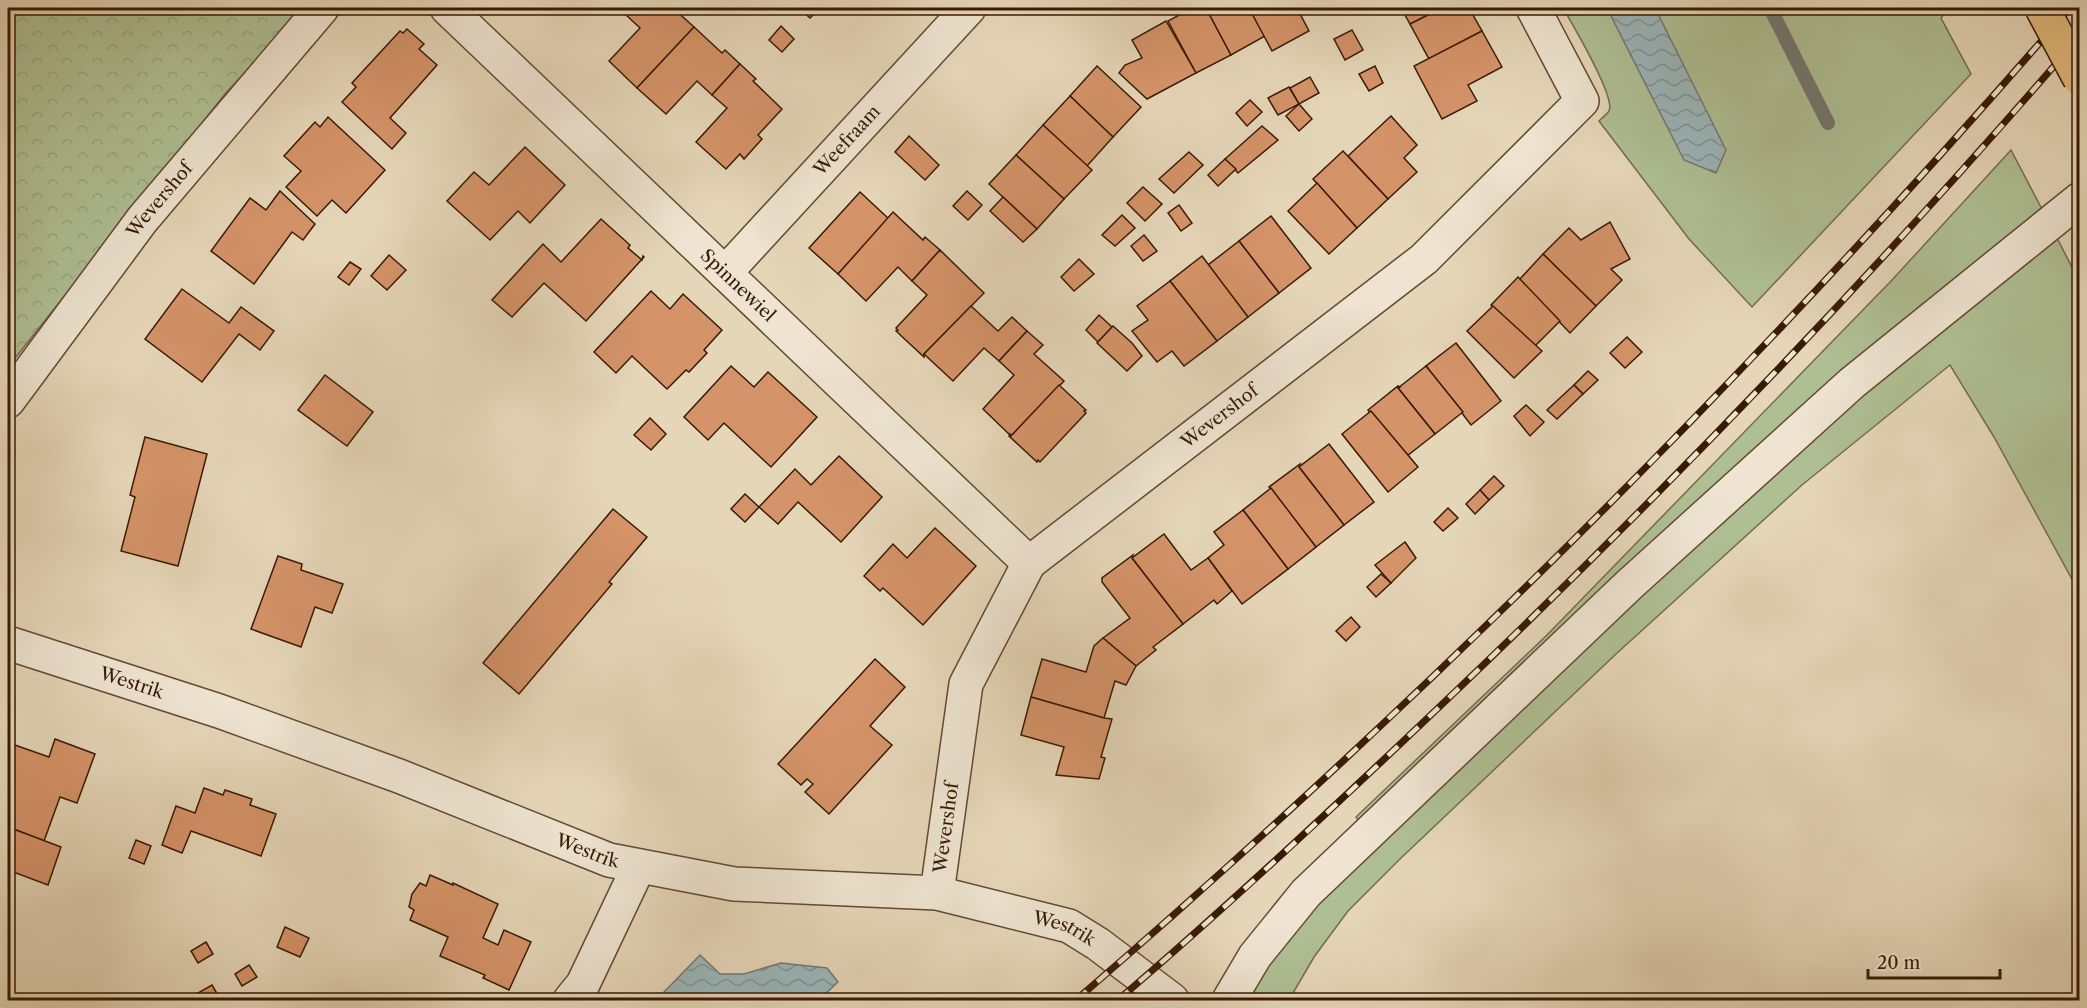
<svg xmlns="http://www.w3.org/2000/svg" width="2087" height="1008" viewBox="0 0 2087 1008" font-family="'Libre Caslon Text',serif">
	<defs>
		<pattern id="forest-crowns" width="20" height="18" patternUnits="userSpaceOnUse" patternTransform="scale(1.5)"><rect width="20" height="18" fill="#afbf94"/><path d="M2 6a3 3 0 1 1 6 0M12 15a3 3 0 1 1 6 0" fill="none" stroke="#97a47e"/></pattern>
		<pattern id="water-waves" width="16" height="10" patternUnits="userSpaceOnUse" patternTransform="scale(1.5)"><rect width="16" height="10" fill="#9bb6ba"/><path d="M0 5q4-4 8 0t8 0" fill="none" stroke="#7f9395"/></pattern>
	</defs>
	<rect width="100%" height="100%" fill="#e5d6b8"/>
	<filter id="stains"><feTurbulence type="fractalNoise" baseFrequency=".00333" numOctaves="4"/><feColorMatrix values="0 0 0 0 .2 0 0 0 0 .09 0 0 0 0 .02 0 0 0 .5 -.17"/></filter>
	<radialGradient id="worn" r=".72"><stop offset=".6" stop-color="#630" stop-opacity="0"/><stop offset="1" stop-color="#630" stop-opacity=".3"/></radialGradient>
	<g fill="#afbf94" stroke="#746c4c" stroke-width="1.5">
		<path d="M1563 8H1949L1941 18 1971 74 1752 307 1689 239 1599 121C1602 118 1607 114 1609 111 1616 97 1572 24 1563 8Z"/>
		<polygon points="2011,150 2044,213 1361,823 1356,817 1547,635 1893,279"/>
		<polygon points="2055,234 2079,281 2079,592 1994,437 1950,365 1802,485 1616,654 1400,859 1348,911 1314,957 1289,1000 1250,1000 1253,984 1333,883 1785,457"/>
	</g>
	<polygon fill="url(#forest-crowns)" stroke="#746c4c" stroke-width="1.5" points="25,8 304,8 225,94 8,367 8,37 11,20"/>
	<g fill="url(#water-waves)" stroke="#747871" stroke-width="1.5">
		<polygon points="1607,8 1655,8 1726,150 1716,173 1684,160"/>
		<polygon points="700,955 720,974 744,974 781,963 827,968 838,982 819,1000 669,1000 663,993"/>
	</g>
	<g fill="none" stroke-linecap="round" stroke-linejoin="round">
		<polyline stroke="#747871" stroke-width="14" points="1770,8 1828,123"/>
	</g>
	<g fill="#d59369" stroke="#391a04" stroke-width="1.5">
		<polygon points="625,8 673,8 694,27 637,88 609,61 640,28 625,14 628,11"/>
		<polygon points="799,8 820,8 810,18"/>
		<polygon points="1192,8 1206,8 1231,55 1196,73 1168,21"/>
		<polygon points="1206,8 1249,8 1265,36 1231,55"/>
		<polygon points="1249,8 1297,8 1309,31 1272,51"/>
		<polygon points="1401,8 1442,8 1410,24"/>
		<polygon points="1442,8 1469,8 1482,31 1429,59 1410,24"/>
		<polygon points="1166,21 1196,73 1147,99 1119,73 1125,65 1142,58 1132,40"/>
		<polygon points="781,26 794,39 782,52 769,40"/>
		<polygon points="694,27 722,53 725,50 740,64 712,95 697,81 666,114 637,88"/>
		<polygon points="407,29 424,44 419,49 437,65 390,118 406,133 392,149 342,102 356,87 352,83 400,31 403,33"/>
		<polygon points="1352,30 1363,50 1345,60 1334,39"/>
		<polygon points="1482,31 1502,67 1468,85 1477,101 1442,119 1414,66"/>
		<polygon points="740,64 756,79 753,81 782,109 758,135 762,139 744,159 740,154 726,169 696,142 727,108 712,95"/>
		<polygon points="1097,66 1141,107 1113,137 1070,96"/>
		<polygon points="1375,66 1383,83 1369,91 1359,74"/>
		<polygon points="1310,77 1319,93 1299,104 1290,88"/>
		<polygon points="1289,87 1299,104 1278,115 1268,98"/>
		<polygon points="1070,96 1113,137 1087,166 1043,125"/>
		<polygon points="1250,100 1262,112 1247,126 1236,113"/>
		<polygon points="1299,104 1312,119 1299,131 1286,116"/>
		<polygon points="1391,116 1417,145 1404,158 1417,172 1388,199 1348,156"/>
		<polygon points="328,117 385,170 346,213 332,200 317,216 286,187 301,171 284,156 315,122 320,127"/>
		<polygon points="1043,125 1092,170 1064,199 1016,155"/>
		<polygon points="1262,126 1278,140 1238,173 1225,159"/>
		<polygon points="909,136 939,165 925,180 895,152"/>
		<polygon points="525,147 565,185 530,223 518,211 490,240 447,201 474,172 489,185"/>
		<polygon points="1343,151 1388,199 1357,228 1313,179"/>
		<polygon points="1189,152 1203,165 1174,193 1159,179"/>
		<polygon points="1016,155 1064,199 1037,229 989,184"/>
		<polygon points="1225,159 1236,169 1218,186 1208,175"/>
		<polygon points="1317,183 1357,228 1329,254 1288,211"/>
		<polygon points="1143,187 1162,204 1145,221 1127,203"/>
		<polygon points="280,191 315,224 303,240 292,232 254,284 211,251 250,198 266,210"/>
		<polygon points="967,191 982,205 968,220 953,206"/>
		<polygon points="860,192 889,219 838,274 809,248"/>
		<polygon points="1003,197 1037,229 1023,242 990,211"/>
		<polygon points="1179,205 1192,223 1181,231 1168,213"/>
		<polygon points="893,212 923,240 925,237 940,250 912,281 898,267 866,301 838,274"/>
		<polygon points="1122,215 1135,228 1115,246 1102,235"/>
		<polygon points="1271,216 1311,268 1279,293 1239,241"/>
		<polygon points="601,219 630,245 628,248 642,260 643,256 644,257 586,321 544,283 512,317 492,300 543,244 561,262"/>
		<polygon points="1610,222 1630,259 1611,269 1622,280 1596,306 1543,254 1569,228 1581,240"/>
		<polygon points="1144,235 1157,251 1143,261 1131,246"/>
		<polygon points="1239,241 1279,293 1248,317 1208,265"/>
		<polygon points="940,250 984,293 924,354 924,357 896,331 898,330 896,328 927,295 912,281"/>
		<polygon points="1543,254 1596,306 1570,333 1519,280"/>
		<polygon points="389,255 406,270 387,290 371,276"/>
		<polygon points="1202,256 1248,317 1217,341 1170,281"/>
		<polygon points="1079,259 1094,274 1074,291 1061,277"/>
		<polygon points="350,262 361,269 349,285 338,277"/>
		<polygon points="1518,277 1560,321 1535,346 1491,305"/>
		<polygon points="1170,281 1217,341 1184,366 1172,351 1157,362 1132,331 1148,320 1137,306"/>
		<polygon points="182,289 229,323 241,307 274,331 260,350 239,334 202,382 145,339"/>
		<polygon points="651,291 670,309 683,294 722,330 704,350 707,353 689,372 686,370 667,389 632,356 616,373 594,352"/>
		<polygon points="971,306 998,331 1012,317 1027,331 999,361 984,348 953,381 924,354"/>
		<polygon points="1493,306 1542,351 1514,378 1467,331"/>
		<polygon points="1099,315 1112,327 1098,342 1086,330"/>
		<polygon points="1113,326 1132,343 1142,356 1127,371 1097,343"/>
		<polygon points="1027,331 1043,345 1034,354 1064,381 1011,436 983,409 1014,375 999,361"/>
		<polygon points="1627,337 1642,352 1625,368 1610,353"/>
		<polygon points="1456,343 1501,401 1471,425 1426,366"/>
		<polygon points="731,366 754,387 768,372 817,417 771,467 724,423 708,440 684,417"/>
		<polygon points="1426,366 1463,412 1435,434 1398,388"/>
		<polygon points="1588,371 1598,380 1583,394 1574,385"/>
		<polygon points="325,375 373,412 347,446 298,410"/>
		<polygon points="1059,385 1086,410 1084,411 1086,413 1040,462 1038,460 1037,462 1009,436 1010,434 1011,436"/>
		<polygon points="1574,385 1583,394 1557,419 1547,410"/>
		<polygon points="1398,386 1400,387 1398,388 1435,434 1407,456 1368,410"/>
		<polygon points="1526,405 1544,422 1530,436 1514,416"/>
		<polygon points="1371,411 1418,467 1388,492 1342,434"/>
		<polygon points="650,418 666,434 651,450 634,435"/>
		<polygon points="145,437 207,454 178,566 121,551 135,497 130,495"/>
		<polygon points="1329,444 1374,502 1344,525 1299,467"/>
		<polygon points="839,456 882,497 841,542 798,502 778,524 759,507 795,469 811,485"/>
		<polygon points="1300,464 1299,467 1344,525 1316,547 1269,487"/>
		<polygon points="1494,476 1504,486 1489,500 1480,490"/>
		<polygon points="1271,488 1316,547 1288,569 1243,510"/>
		<polygon points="1480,490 1489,500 1475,514 1466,504"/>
		<polygon points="745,494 759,507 745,522 731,509"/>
		<polygon points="1448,508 1458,518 1443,531 1434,522"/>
		<polygon points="613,509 647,537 609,582 612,584 519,694 483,663"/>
		<polygon points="1243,510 1288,569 1242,604 1208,558 1224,545 1214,532"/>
		<polygon points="935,528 976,566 923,625 883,588 880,591 864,576 893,544 907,558"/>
		<polygon points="1164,534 1191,570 1208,558 1232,591 1217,604 1214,600 1183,624 1132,558"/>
		<polygon points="1405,542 1416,558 1391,583 1375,565"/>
		<polygon points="1133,555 1132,558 1183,624 1153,647 1156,650 1136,666 1103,638 1130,618 1102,582 1102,578"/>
		<polygon points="278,556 302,564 301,570 343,584 332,613 315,607 301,647 251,629"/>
		<polygon points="1381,574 1391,583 1376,597 1367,587"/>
		<polygon points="1351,617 1360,627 1346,641 1336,631"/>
		<polygon points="1103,638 1136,666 1126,685 1115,681 1104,718 1031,697 1042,659 1086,672 1094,646"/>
		<polygon points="875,659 905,687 870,726 892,745 829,814 805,792 813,784 807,779 801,785 778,764"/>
		<polygon points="1031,697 1104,718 1112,719 1101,757 1105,758 1099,779 1056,775 1064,747 1021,735"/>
		<polygon points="55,739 95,754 77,803 60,797 44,841 8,827 8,761 12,744 49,757"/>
		<polygon points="204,788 223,795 225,790 252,799 250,805 276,814 261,856 191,831 182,853 162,845 176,806 195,813"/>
		<polygon points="8,827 61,847 48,885 8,870"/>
		<polygon points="136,840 151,846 144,864 129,858"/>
		<polygon points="430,875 453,885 453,883 498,904 483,938 498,945 504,930 531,942 509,990 483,978 485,975 440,956 448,937 410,920 414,910 409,907 412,894 420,883 426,886"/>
		<polygon points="285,927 309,938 300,957 277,947"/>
		<polygon points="206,942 213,954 198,963 191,951"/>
		<polygon points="249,965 257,977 242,986 235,974"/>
		<polygon points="212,985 219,997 214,1000 193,1000 191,997"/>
	</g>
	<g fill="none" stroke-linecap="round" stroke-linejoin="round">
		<g stroke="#644931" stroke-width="36">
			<g id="minor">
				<path id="s1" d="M447 8 1029 563"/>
				<path id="s2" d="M725 273 969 8"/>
				<path id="s3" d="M8 401 142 220 322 8"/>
				<path id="s4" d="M8 643 219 711 399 776 609 860 734 884 937 893 1069 926 1098 944 1172 1000"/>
				<path id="s5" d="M937 893 966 684 1029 563 1424 259 1582 101 1533 8"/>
				<polyline points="570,1000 583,984 639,866"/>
				<polyline points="1229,1000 1255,956 1306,893 1629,585 1852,383 2080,199"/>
			</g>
		</g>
		<use href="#minor" stroke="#eee4d1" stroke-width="33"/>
		<g stroke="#391a04" stroke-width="7">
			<g id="rail">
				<path d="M1076 1000C1431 694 1764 362 2070 8"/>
				<path d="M1118 1000C1234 901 1346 796 1456 691 1674 483 1883 265 2080 36"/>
			</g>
		</g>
		<use href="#rail" stroke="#eee4d1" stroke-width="4.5" stroke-dasharray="14" stroke-linecap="butt"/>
		<g stroke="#391a04" stroke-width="36" stroke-linecap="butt">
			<polyline id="highway-bridge" points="2042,8 2080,79"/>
		</g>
		<use href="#highway-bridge" stroke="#e2bb7c" stroke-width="33"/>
	</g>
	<g text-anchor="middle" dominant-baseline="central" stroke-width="5" stroke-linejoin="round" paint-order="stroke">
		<g font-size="18" fill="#391a04" stroke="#eee4d1">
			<text stroke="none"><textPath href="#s2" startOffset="180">Weefraam</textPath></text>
			<text stroke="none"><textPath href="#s3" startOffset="252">Wevershof</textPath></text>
			<text stroke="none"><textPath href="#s1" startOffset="402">Spinnewiel</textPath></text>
			<text stroke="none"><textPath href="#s5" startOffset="588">Wevershof</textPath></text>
			<text stroke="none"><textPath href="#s4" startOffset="130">Westrik</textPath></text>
			<text stroke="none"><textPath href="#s5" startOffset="66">Wevershof</textPath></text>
			<text stroke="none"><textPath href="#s4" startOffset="616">Westrik</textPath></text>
			<text stroke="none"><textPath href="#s4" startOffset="1102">Westrik</textPath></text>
		</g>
	</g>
	<rect width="2087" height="1008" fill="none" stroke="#e5d6b8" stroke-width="30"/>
	<rect x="9" y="9" width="2069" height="990" fill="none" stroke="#391a04" stroke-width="3"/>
	<rect x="15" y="15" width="2057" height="978" fill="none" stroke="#391a04" stroke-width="1.5"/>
	<path d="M1868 969v9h132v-9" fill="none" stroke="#391a04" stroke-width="3"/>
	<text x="1877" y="969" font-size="18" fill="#391a04" stroke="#eee4d1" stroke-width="4.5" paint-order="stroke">20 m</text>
	<rect width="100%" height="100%" filter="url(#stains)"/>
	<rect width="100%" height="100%" fill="url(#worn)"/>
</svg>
